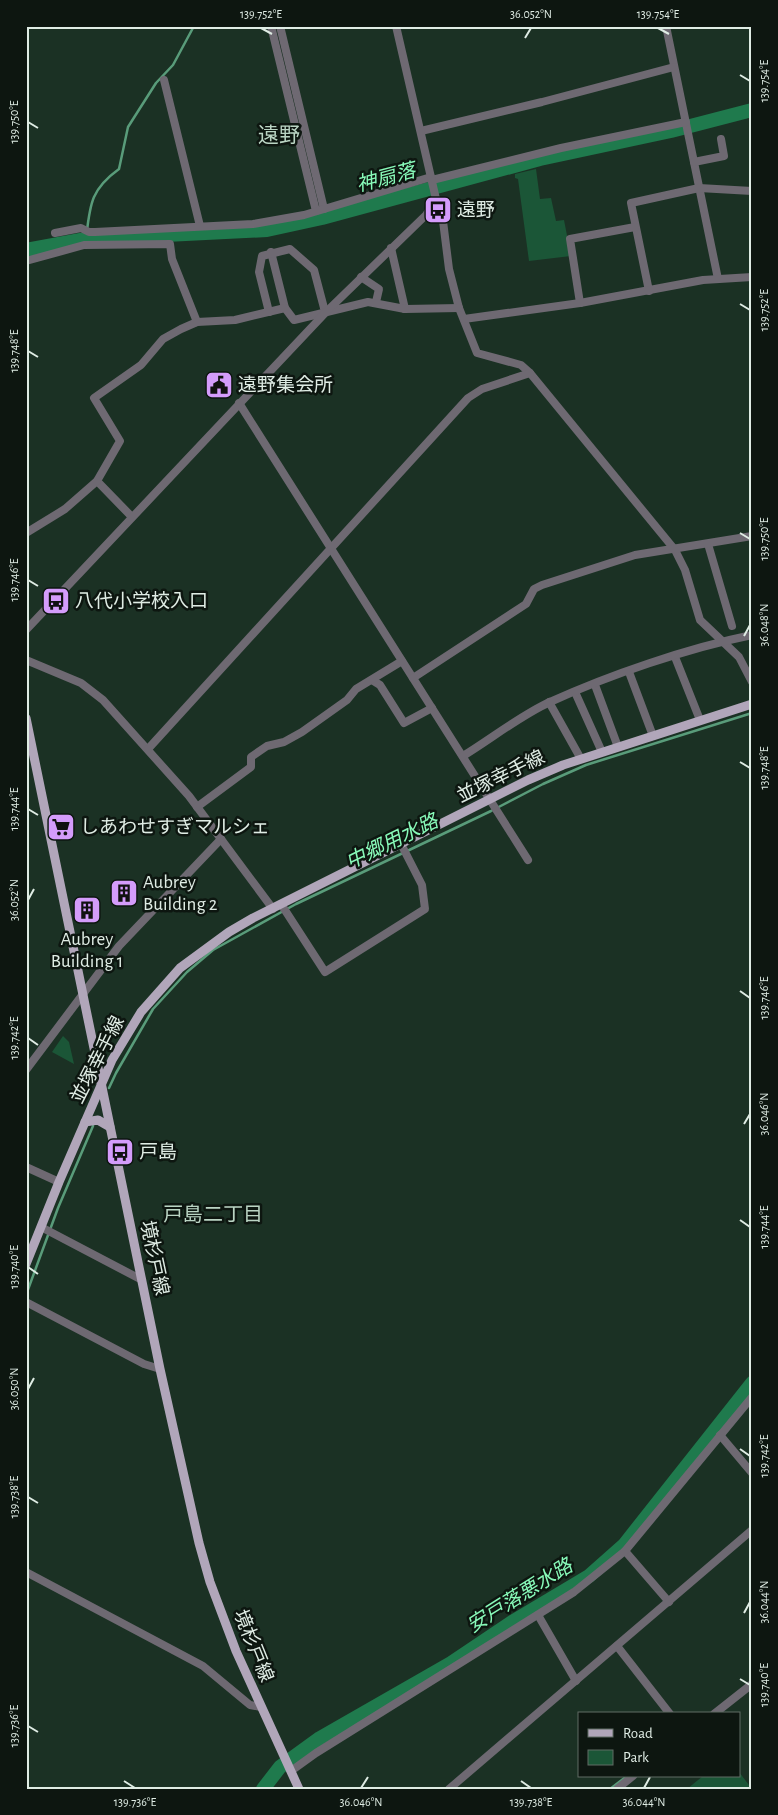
<svg xmlns="http://www.w3.org/2000/svg" width="778" height="1815" viewBox="0 0 778 1815" font-family="'Alegreya Sans','Noto Sans JP',sans-serif">
	<rect width="100%" height="100%" fill="#1b3124"/>
	<g fill="#1b5637">
		<polygon points="536,169 540,199 551,198 556,221 564,220 571,256 529,261 518,179 515,178 515,174"/>
		<polygon points="63,1036 69,1042 74,1064 52,1052"/>
		<polygon points="739,1772 752,1789 687,1789 703,1776 739,1776"/>
	</g>
	<g fill="none" stroke-linecap="round" stroke-linejoin="round">
		<g stroke="#599c7a" stroke-width="2.5">
			<path d="M86 239C90 205 90 190 119 169L128 127 156 83 173 65 194 26"/>
			<polyline points="109,1088 116,1073 153,1009 187,972 213,950 296,904 491,811 543,784 586,765 752,713"/>
			<polyline points="26,1295 58,1208 93,1126"/>
			<polyline points="610,1789 627,1776"/>
		</g>
		<g stroke="#1f7a4d" stroke-width="14">
			<polyline points="26,250 86,239 267,230 322,218 540,159 671,131 752,110"/>
			<polyline points="263,1789 280,1767 320,1738 451,1663 512,1622 589,1576 624,1545 752,1383"/>
		</g>
		<g stroke="#6e6972" stroke-width="8">
			<polyline points="271,26 316,211"/>
			<polyline points="280,26 324,209"/>
			<polyline points="666,26 718,279"/>
			<polyline points="164,80 200,226"/>
			<polyline points="421,131 542,102 674,67"/>
			<polyline points="694,162 724,156 721,139"/>
			<polyline points="432,180 561,148 686,122"/>
			<polyline points="436,199 441,205 449,269 459,308 477,353 521,365 530,373 675,550 685,570 700,620 739,657 752,682"/>
			<polyline points="55,233 81,228 89,232 95,232 253,224 304,215 431,177"/>
			<polyline points="391,248 405,309"/>
			<polyline points="271,252 285,308"/>
			<polyline points="26,261 84,245 170,244 172,259 197,322"/>
			<polyline points="361,277 379,289 376,302"/>
			<polyline points="649,291 631,203 699,188 752,191"/>
			<polyline points="580,303 570,239 635,227"/>
			<polyline points="269,312 259,272 262,256 290,249 314,270 324,308 327,311"/>
			<polyline points="464,319 580,303 703,280 752,277"/>
			<polyline points="239,403 528,860"/>
			<polyline points="97,481 131,516"/>
			<polyline points="26,533 65,509 97,481 120,441 94,398 141,365 163,339 181,329 197,322 235,320 285,308 294,320 368,302 405,309 459,308"/>
			<polyline points="708,544 732,626"/>
			<polyline points="26,630 327,311 426,215 436,199 396,26"/>
			<polyline points="675,657 700,720"/>
			<polyline points="26,660 81,683 103,700 189,796 273,909"/>
			<polyline points="629,672 653,736"/>
			<polyline points="413,678 526,604 534,589 542,585 635,555 752,536"/>
			<polyline points="372,680 380,685 404,723 432,708"/>
			<polyline points="595,685 618,747"/>
			<polyline points="575,692 602,752"/>
			<polyline points="549,702 581,759"/>
			<polyline points="148,749 468,398 482,389 530,373"/>
			<path d="M463 756C491 739 521 715 550 702 609 675 688 648 752 635"/>
			<polyline points="197,807 251,767 251,757 267,746 284,742 302,732 347,700 356,689 402,661"/>
			<polyline points="281,904 325,972 425,909 422,885 401,844"/>
			<polyline points="26,1070 119,946 221,839"/>
			<polyline points="26,1167 59,1182"/>
			<polyline points="41,1227 142,1280"/>
			<polyline points="26,1302 144,1364 160,1369"/>
			<polyline points="720,1435 752,1473"/>
			<polyline points="625,1551 669,1602"/>
			<polyline points="26,1572 203,1666 250,1705 261,1707"/>
			<polyline points="538,1615 576,1681"/>
			<polyline points="617,1646 670,1714"/>
			<polyline points="714,1714 752,1684"/>
			<polyline points="291,1771 316,1753 574,1592 625,1551 752,1397"/>
			<polyline points="449,1789 752,1530"/>
			<polyline points="617,1789 633,1776"/>
		</g>
		<g stroke="#b1a6ba" stroke-width="9">
			<polyline points="26,718 160,1369 199,1543 210,1582 236,1651 299,1789"/>
			<polyline points="85,1122 98,1120 110,1127"/>
			<polyline points="26,1264 59,1182 112,1060 141,1012 180,968 229,932 253,918 528,780 563,765 752,704"/>
		</g>
	</g>
	<path fill="none" stroke="#dfece4" stroke-width="2" d="M261 28 272 34M658 28 669 34M525 38 531 28M740 75 750 81M28 122 38 128M740 304 750 310M28 351 38 357M740 533 750 539M28 580 38 586M744 636 750 625M740 762 750 768M28 809 38 815M28 900 34 889M740 991 750 998M28 1038 38 1045M744 1124 750 1114M740 1220 750 1227M28 1267 38 1274M28 1389 34 1378M740 1449 750 1456M28 1497 38 1503M744 1613 750 1602M740 1679 750 1685M28 1726 38 1732M124 1781 135 1788M521 1781 531 1788M361 1788 368 1777M644 1788 650 1777"/>
	<defs>
		<g id="bus-square" transform="scale(1.4375)"><rect x="-9" y="-9" width="18" height="18" rx="4" fill="#d49cfb" stroke="#0d1610"/><path d="M-5-6H5V4H4V6H2V4H-2V6H-4V4H-5ZM-3.5-4V0h7V-4ZM-3.5 1.2v1.5H-2V1.2ZM2 1.2v1.5H3.5V1.2Z" fill="#111"/></g>
		<g id="civic-square" transform="scale(1.4375)"><rect x="-9" y="-9" width="18" height="18" rx="4" fill="#d49cfb" stroke="#0d1610"/><path d="M-.6-6.5H3V-4.5H.6V-3L4-1V1h2V6H-6V1h2V-1L-.6-3ZM-1.2 2.5V6h2.4V2.5Z" fill="#111"/></g>
		<g id="supermarket-square" transform="scale(1.4375)"><rect x="-9" y="-9" width="18" height="18" rx="4" fill="#d49cfb" stroke="#0d1610"/><path d="M-6-5.5h2.5l.6 2H6L4.5 2H-2.5L-4.4-4H-6ZM-1.5 3.2a1.3 1.3 0 1 0 .1 0ZM3 3.2a1.3 1.3 0 1 0 .1 0Z" fill="#111"/></g>
		<g id="building-square" transform="scale(1.4375)"><rect x="-9" y="-9" width="18" height="18" rx="4" fill="#d49cfb" stroke="#0d1610"/><path d="M-4-6H4V6H1V3H-1V6H-4ZM-2.5-4.3h1.7v1.8h-1.7ZM.8-4.3h1.7v1.8H.8ZM-2.5-1h1.7V.8h-1.7ZM.8-1h1.7V.8H.8Z" fill="#111"/></g>
	</defs>
	<g fill-rule="evenodd">
		<use href="#bus-square" x="438" y="210"/>
		<use href="#civic-square" x="219" y="385"/>
		<use href="#bus-square" x="56" y="601"/>
		<use href="#supermarket-square" x="61" y="827"/>
		<use href="#building-square" x="124" y="893"/>
		<use href="#building-square" x="87" y="910"/>
		<use href="#bus-square" x="120" y="1152"/>
	</g>
	<g text-anchor="middle" dominant-baseline="central" stroke-width="5" stroke-linejoin="round" paint-order="stroke">
		<g font-size="19" fill="#dfece4" stroke="#0d1610" text-anchor="start">
			<text x="457" y="210">遠野</text>
			<text x="238" y="385">遠野集会所</text>
			<text x="75" y="601">八代小学校入口</text>
			<text x="80" y="827">しあわせすぎマルシェ</text>
			<text x="143" y="882">Aubrey<tspan x="143" dy="22">Building 2</tspan></text>
			<text x="87" y="939" text-anchor="middle">Aubrey<tspan x="87" dy="22">Building 1</tspan></text>
			<text x="139" y="1152">戸島</text>
		</g>
		<g font-size="19" fill="#dfece4" stroke="#0d1610">
			<text transform="translate(501 777) rotate(-26)">並塚幸手線</text>
			<text transform="translate(98 1060) rotate(-63)">並塚幸手線</text>
			<text transform="translate(154 1258) rotate(78)">境杉戸線</text>
			<text transform="translate(253 1646) rotate(68)">境杉戸線</text>
		</g>
		<g font-size="20" font-style="italic" fill="#88fab9" stroke="#0d1610">
			<text transform="translate(386 178) rotate(-15)">神扇落</text>
			<text transform="translate(392 842) rotate(-26)">中郷用水路</text>
			<text transform="translate(520 1596) rotate(-32)">安戸落悪水路</text>
		</g>
		<g font-size="20" fill="#bad4c3" stroke="#0d1610">
			<text x="213" y="1215">戸島二丁目</text>
		</g>
		<g font-size="21" fill="#bad4c3" stroke="#0d1610">
			<text x="279" y="135">遠野</text>
		</g>
	</g>
	<rect width="778" height="1815" fill="none" stroke="#0d1610" stroke-width="55"/>
	<rect x="578" y="1712" width="162" height="65" fill="#0d1610" stroke="#616c65"/>
	<rect x="588" y="1729" width="25" height="8" fill="#b1a6ba" stroke="#616c65"/>
	<text x="623" y="1738" font-size="15" fill="#dfece4">Road</text>
	<rect x="588" y="1750" width="25" height="15" fill="#1b5637" stroke="#616c65"/>
	<text x="623" y="1762" font-size="15" fill="#dfece4">Park</text>
	<rect x="28" y="28" width="722" height="1760" fill="none" stroke="#dfece4" stroke-width="2"/>
	<g font-size="12" text-anchor="middle" fill="#dfece4">
		<text x="261" y="18">139.752°E</text>
		<text x="531" y="18">36.052°N</text>
		<text x="658" y="18">139.754°E</text>
		<text transform="translate(764 81) rotate(-90)" y="4">139.754°E</text>
		<text transform="translate(14 122) rotate(-90)" y="4">139.750°E</text>
		<text transform="translate(764 310) rotate(-90)" y="4">139.752°E</text>
		<text transform="translate(14 351) rotate(-90)" y="4">139.748°E</text>
		<text transform="translate(764 539) rotate(-90)" y="4">139.750°E</text>
		<text transform="translate(14 580) rotate(-90)" y="4">139.746°E</text>
		<text transform="translate(764 625) rotate(-90)" y="4">36.048°N</text>
		<text transform="translate(764 768) rotate(-90)" y="4">139.748°E</text>
		<text transform="translate(14 809) rotate(-90)" y="4">139.744°E</text>
		<text transform="translate(14 900) rotate(-90)" y="4">36.052°N</text>
		<text transform="translate(764 998) rotate(-90)" y="4">139.746°E</text>
		<text transform="translate(14 1038) rotate(-90)" y="4">139.742°E</text>
		<text transform="translate(764 1114) rotate(-90)" y="4">36.046°N</text>
		<text transform="translate(764 1227) rotate(-90)" y="4">139.744°E</text>
		<text transform="translate(14 1267) rotate(-90)" y="4">139.740°E</text>
		<text transform="translate(14 1389) rotate(-90)" y="4">36.050°N</text>
		<text transform="translate(764 1456) rotate(-90)" y="4">139.742°E</text>
		<text transform="translate(14 1497) rotate(-90)" y="4">139.738°E</text>
		<text transform="translate(764 1602) rotate(-90)" y="4">36.044°N</text>
		<text transform="translate(764 1685) rotate(-90)" y="4">139.740°E</text>
		<text transform="translate(14 1726) rotate(-90)" y="4">139.736°E</text>
		<text x="135" y="1806">139.736°E</text>
		<text x="361" y="1806">36.046°N</text>
		<text x="531" y="1806">139.738°E</text>
		<text x="644" y="1806">36.044°N</text>
	</g>
</svg>
